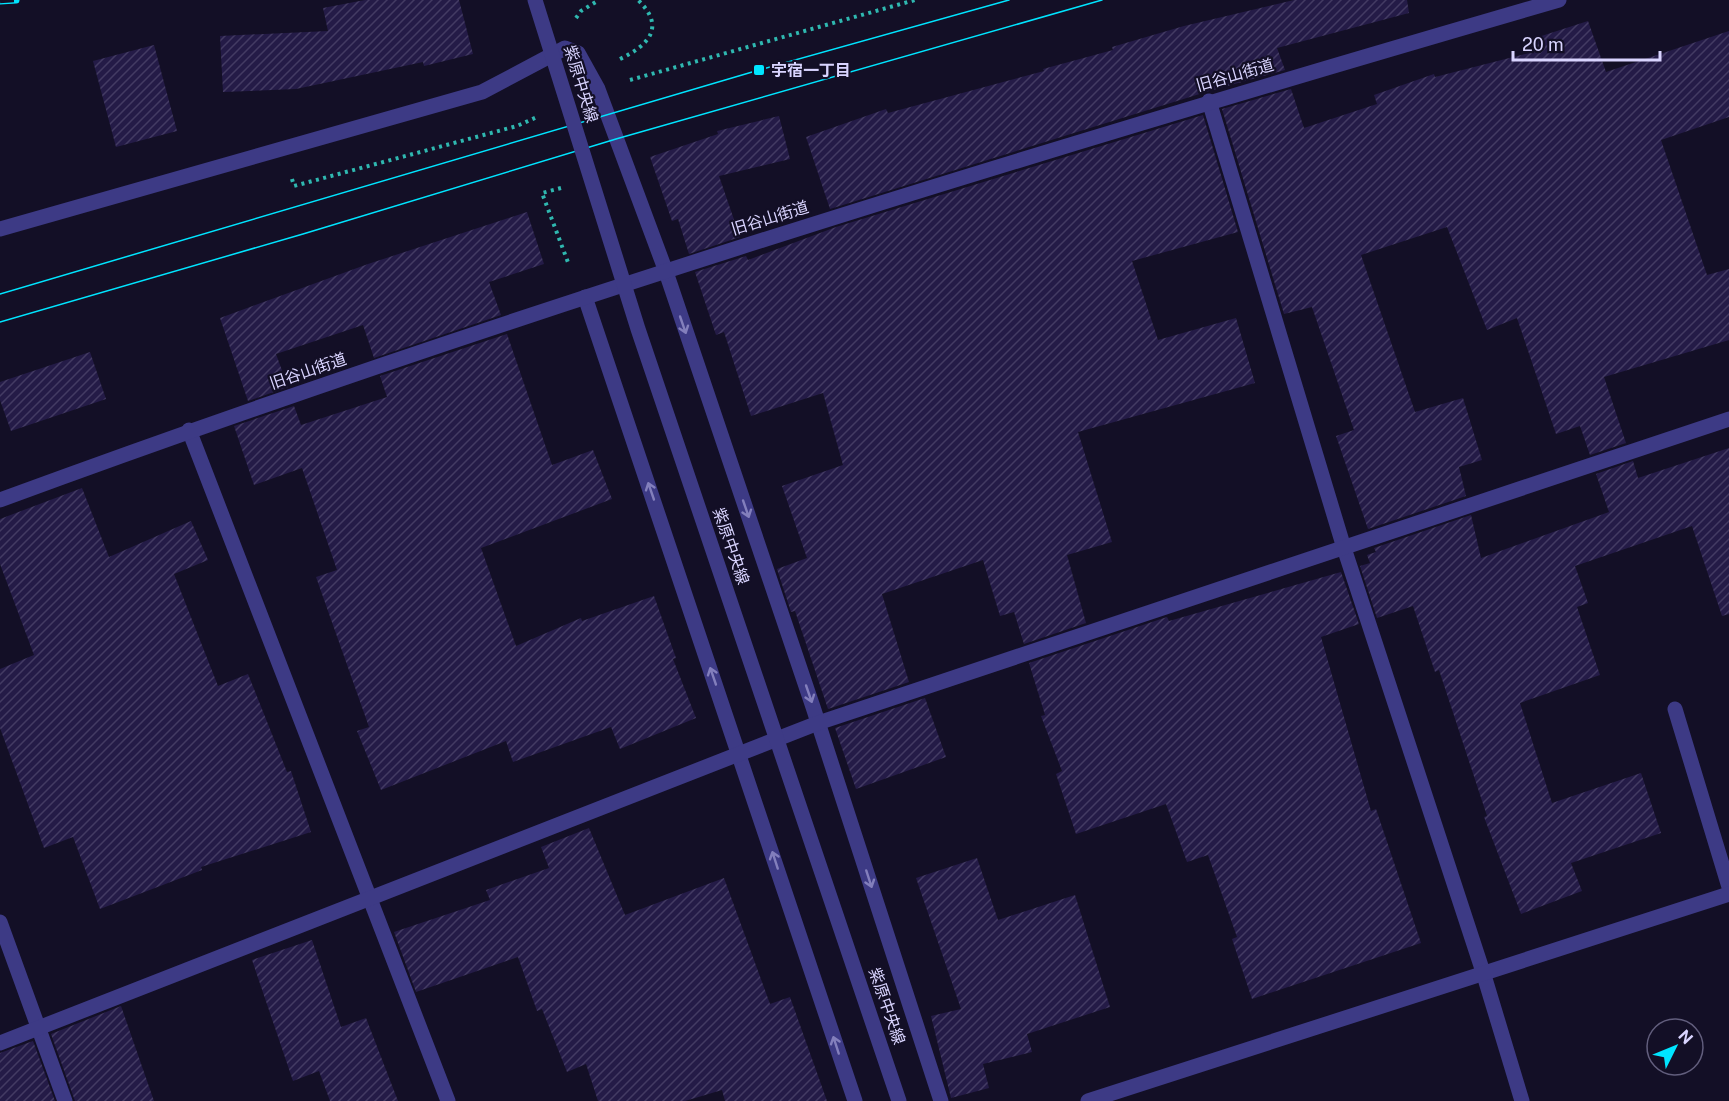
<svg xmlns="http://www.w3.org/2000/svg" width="1729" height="1101" viewBox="0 0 1729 1101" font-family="'Public Sans','Noto Sans JP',sans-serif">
	<defs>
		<pattern id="building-hatch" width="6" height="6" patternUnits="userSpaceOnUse" patternTransform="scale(1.5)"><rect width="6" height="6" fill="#241b47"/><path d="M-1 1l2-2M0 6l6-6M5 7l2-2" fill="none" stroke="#433b63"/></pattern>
	</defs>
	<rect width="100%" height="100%" fill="#130f26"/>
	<g fill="url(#building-hatch)">
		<polygon points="365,0 459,0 473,54 424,66 423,62 296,89 223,92 220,36 328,31 323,8"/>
		<polygon points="1294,0 1407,0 1409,13 1277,48 1285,70 1206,92 830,209 806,137 886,109 888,113 1044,71 1043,69 1113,50 1112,47 1184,26"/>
		<polygon points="1588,21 1606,72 1729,31 1729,117 1661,140 1707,275 1729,269 1729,340 1604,377 1626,443 1590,455 1580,426 1556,434 1517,318 1487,330 1447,227 1361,255 1415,412 1463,398 1482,460 1459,467 1466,496 1368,529 1336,436 1354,430 1312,307 1284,314 1222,109 1291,89 1304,128 1377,104 1374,95 1434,74 1435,77 1533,52 1529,40"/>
		<polygon points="154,45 177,131 116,147 93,61"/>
		<polygon points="1203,115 1238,232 1132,261 1158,340 1236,318 1255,383 1078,432 1112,542 1067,555 1086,623 1024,644 1014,612 1000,616 983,560 882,594 909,682 828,709 795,611 791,612 777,569 807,558 782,486 843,465 823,393 751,416 724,332 716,335 695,272 746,256 748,260 836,227"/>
		<polygon points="779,116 790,159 719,176 740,237 689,254 678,219 672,221 650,157 718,134 717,131"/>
		<polygon points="527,212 544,264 489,282 501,315 374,358 363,325 276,354 288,387 248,401 220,318 368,264"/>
		<polygon points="507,334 552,465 593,450 612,499 481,548 516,646 581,618 582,621 654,596 676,658 673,659 696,718 620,749 611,727 513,762 506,741 381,790 357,731 369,727 316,577 337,570 302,468 254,485 234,426 294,406 301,425 387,397 380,376"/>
		<polygon points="90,352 106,399 11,431 0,400 0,382"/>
		<polygon points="1729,448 1729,614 1722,616 1692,526 1575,566 1588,603 1577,607 1600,675 1520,703 1552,803 1641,773 1661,833 1571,863 1582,891 1521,914 1484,817 1487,816 1439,670 1435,672 1413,606 1377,618 1360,566 1370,563 1367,555 1376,552 1374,548 1471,515 1481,558 1609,512 1596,474 1633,461 1638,478"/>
		<polygon points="82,488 109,557 191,521 208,560 174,574 218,686 248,674 287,772 291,771 311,832 201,867 202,870 100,909 73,837 44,848 0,728 0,669 34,655 0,564 0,519"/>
		<polygon points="1341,572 1359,624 1321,637 1371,811 1376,809 1421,943 1252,999 1232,939 1237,937 1208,855 1187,862 1166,804 1076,834 1056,774 1062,771 1041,716 1045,715 1029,663 1167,617 1169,621"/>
		<polygon points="925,698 946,757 856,789 835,728"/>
		<polygon points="589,828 625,915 724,878 770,1004 790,997 827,1101 725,1101 722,1090 685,1101 598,1101 586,1064 567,1072 542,1009 537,1011 518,957 416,992 394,932 490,900 486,890 549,868 541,847"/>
		<polygon points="977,858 998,920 1075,895 1110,1007 1027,1034 1032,1052 983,1064 989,1088 951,1098 931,1016 961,1009 916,878"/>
		<polygon points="312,940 341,1027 366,1018 398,1101 330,1101 319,1071 293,1081 252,960"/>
		<polygon points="121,1006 154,1101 75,1101 51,1034"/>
		<polygon points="33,1041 55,1101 0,1101 0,1053"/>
	</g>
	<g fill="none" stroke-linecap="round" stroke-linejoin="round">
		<g stroke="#2fb8b0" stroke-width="4" stroke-dasharray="3 4.5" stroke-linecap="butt">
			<polyline points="576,18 581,11 599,0"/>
			<path d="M620 59C649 45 666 27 638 0"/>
			<polyline points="630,80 915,0"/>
			<polyline points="292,179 294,186 517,126 537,117"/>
			<polyline points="561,188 542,193 569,265"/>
		</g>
		<g stroke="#3d3a85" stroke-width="15">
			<polyline points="1209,101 1344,548 1483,972 1522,1101"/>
			<polyline points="0,229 482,92 565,48 578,53 598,89 665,269 813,707 941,1101"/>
			<polyline points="585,297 855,1101"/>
			<polyline points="189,430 448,1101"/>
			<path d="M0 500C513 311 1035 152 1559 0"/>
			<polyline points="1675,709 1729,887"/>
			<polyline points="0,922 65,1101"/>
			<polyline points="0,1043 818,723 1729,419"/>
			<polyline points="1088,1101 1729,894"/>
		</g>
		<g stroke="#00e5ff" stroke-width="1.5">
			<polyline points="0,294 759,70 1009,0"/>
			<polyline points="0,322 303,234 616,139 1102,0"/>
		</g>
		<g stroke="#00e5ff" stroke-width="7">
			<polyline id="rail" points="0,1 16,0"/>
		</g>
		<use href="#rail" stroke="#130f26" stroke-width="4.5" stroke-dasharray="14" stroke-linecap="butt"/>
		<polyline stroke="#3d3a85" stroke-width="15" points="535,0 638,329 899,1101"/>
	</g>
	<defs><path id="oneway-shaft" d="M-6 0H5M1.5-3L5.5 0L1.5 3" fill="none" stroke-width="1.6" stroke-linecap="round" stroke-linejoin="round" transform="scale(1.5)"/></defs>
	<g stroke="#837fbc">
		<use href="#oneway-shaft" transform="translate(683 325) rotate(71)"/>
		<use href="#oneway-shaft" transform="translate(651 491) rotate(-109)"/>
		<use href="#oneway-shaft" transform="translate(746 509) rotate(71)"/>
		<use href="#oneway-shaft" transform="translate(713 676) rotate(-109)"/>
		<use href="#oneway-shaft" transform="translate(809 694) rotate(71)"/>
		<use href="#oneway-shaft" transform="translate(775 860) rotate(-108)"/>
		<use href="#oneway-shaft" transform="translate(869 879) rotate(72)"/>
		<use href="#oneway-shaft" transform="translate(836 1045) rotate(-108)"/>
	</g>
	<rect fill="#00e5ff" stroke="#130f26" stroke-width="2" x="753" y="64" width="12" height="12" rx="3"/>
	<g text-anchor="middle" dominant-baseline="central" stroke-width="4.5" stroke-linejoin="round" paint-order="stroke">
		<g font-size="16" font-weight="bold" fill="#d9d4ff" stroke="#130f26" text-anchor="start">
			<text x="771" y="70">宇宿一丁目</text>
		</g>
		<g font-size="16" fill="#d9d4ff" stroke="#130f26">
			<text transform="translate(1235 75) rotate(-16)">旧谷山街道</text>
			<text transform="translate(581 84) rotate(73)">紫原中央線</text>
			<text transform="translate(770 218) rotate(-17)">旧谷山街道</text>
			<text transform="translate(308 371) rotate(-19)">旧谷山街道</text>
			<text transform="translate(731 546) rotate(71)">紫原中央線</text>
			<text transform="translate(887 1006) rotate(71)">紫原中央線</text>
		</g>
	</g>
	<g transform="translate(1675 1047) rotate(47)"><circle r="28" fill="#130f26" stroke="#625e7d" stroke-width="1.5"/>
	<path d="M0-4.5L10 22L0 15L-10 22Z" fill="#00e5ff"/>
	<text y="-9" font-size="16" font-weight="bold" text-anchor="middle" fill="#d9d4ff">N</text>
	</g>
	<path d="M1513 51v9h147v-9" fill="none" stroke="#d9d4ff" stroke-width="3"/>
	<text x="1522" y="51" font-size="18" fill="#d9d4ff" stroke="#130f26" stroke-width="4.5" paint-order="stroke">20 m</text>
</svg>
